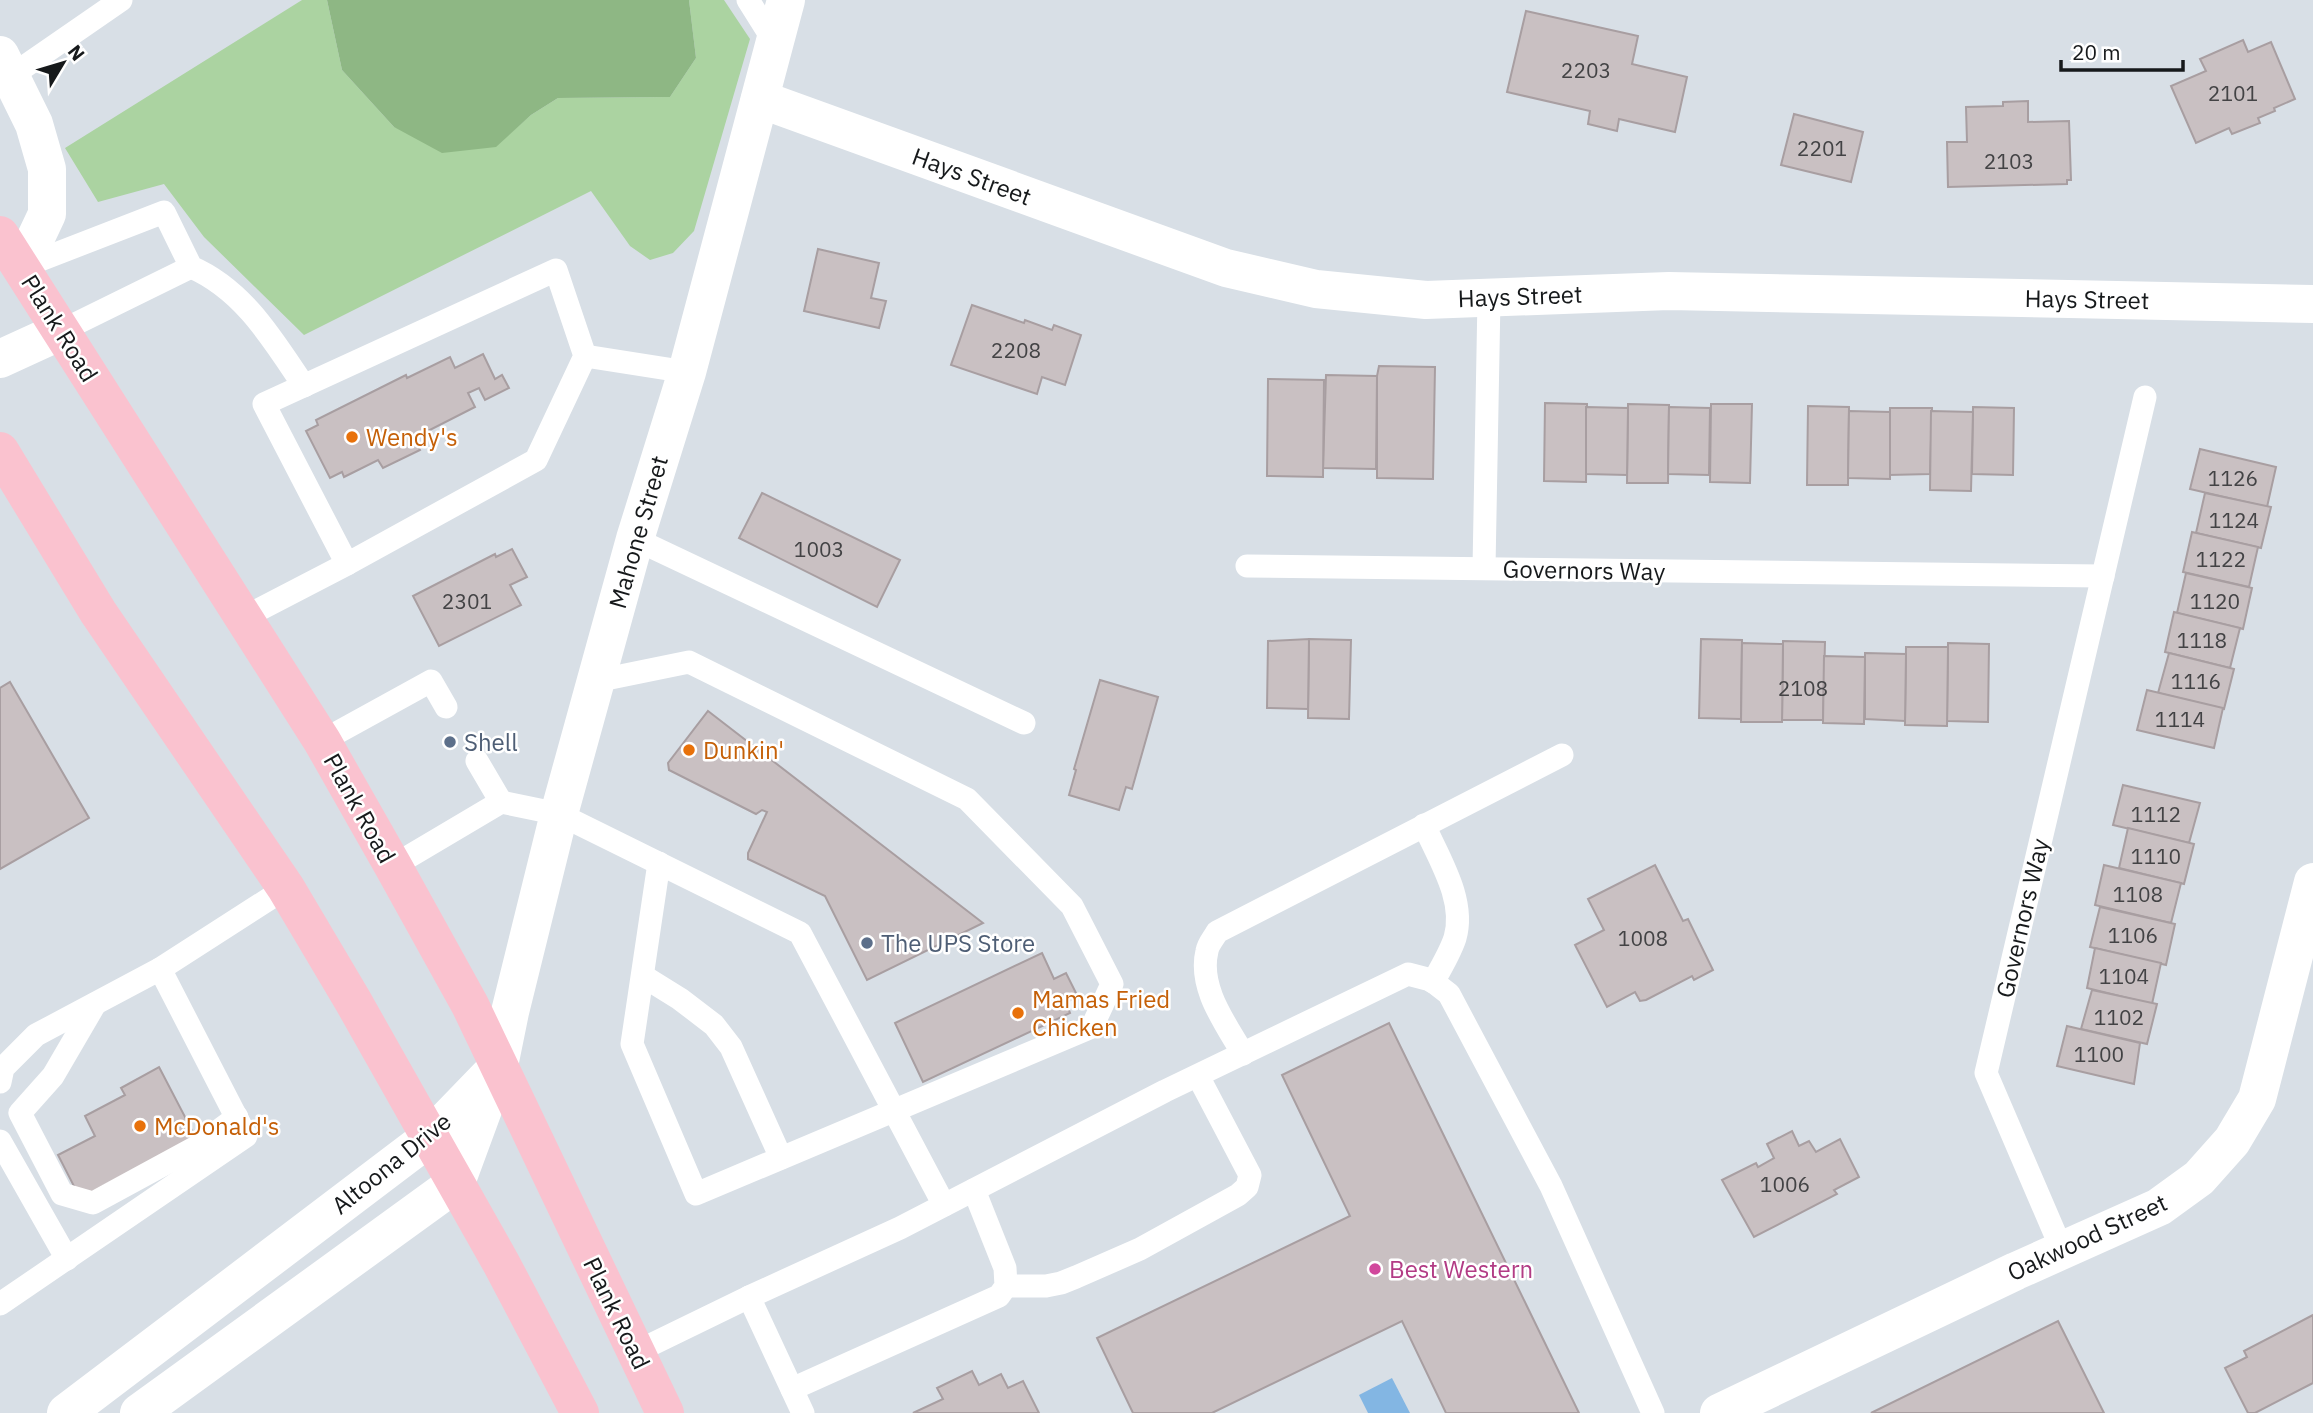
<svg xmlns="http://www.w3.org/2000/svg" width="2313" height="1413" viewBox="0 0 2313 1413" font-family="'IBM Plex Sans',sans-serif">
	<rect width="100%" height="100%" fill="#d8dfe6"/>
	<polygon fill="#abd3a1" points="302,0 327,0 342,70 394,127 496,146 531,115 558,98 670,97 696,58 689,0 724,0 750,39 694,231 673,253 650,260 630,246 591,191 304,335 204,237 164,184 98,202 65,148"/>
	<polygon fill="#8eb784" points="327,0 689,0 696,58 670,97 558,98 531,115 496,147 442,153 394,127 342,70"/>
	<polygon fill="#83b6e3" points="1392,1378 1410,1413 1368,1413 1359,1395"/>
	<g fill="#c9c0c2" stroke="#a89ea1" stroke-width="2">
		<polygon points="1526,11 1638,36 1632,64 1687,77 1675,132 1619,119 1617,131 1588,124 1590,111 1507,92"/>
		<polygon points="2243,40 2248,52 2271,42 2295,99 2274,108 2275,111 2258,118 2260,123 2232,134 2229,128 2196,143 2171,86 2206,71 2200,59"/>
		<polygon points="2028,101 2028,122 2069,121 2071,180 2067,180 2067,184 1948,187 1947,142 1967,142 1966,107 2003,106 2003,102"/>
		<polygon points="1794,114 1863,132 1851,182 1781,165"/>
		<polygon points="818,249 879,263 871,298 886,301 879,328 804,311"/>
		<polygon points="972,305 1024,323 1025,320 1052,330 1054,325 1081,335 1065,385 1042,377 1037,394 951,365"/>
		<polygon points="483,354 495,379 502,375 509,388 485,400 479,388 468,393 475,407 414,438 420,450 383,468 378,460 344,477 342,472 330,478 306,431 318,425 316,420 406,375 407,378 450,357 455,368"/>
		<polygon points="1379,366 1435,367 1433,479 1377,478 1377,376"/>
		<polygon points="1326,375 1377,376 1376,469 1323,468"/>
		<polygon points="1268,379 1324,380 1323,477 1267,476"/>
		<polygon points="1545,403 1587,404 1586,482 1544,481"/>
		<polygon points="1628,404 1669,405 1668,483 1627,483"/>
		<polygon points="1711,404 1752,404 1750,483 1710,482"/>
		<polygon points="1808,406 1849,407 1848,485 1807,485"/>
		<polygon points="1586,407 1628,408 1627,475 1586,474"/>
		<polygon points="1669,407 1710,408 1709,475 1668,474"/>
		<polygon points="1973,407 2014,408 2013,475 1972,474"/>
		<polygon points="1890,408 1932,408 1930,474 1889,475"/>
		<polygon points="1849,411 1890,412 1890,479 1848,478"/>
		<polygon points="1931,411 1973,412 1971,491 1930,490"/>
		<polygon points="2200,449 2276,467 2267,507 2190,489"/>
		<polygon points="762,493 900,560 877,607 739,538"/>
		<polygon points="2205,493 2271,507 2261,548 2196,533"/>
		<polygon points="2192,532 2258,547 2249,587 2183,572"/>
		<polygon points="512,549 527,577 510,585 521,605 439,646 413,596 495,554 496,557"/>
		<polygon points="2186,573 2252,588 2243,629 2177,613"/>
		<polygon points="2174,612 2240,628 2230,668 2165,652"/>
		<polygon points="1309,639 1351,640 1349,719 1308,718"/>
		<polygon points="1309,639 1308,709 1267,708 1268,641"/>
		<polygon points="1701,639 1742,640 1741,719 1699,718"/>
		<polygon points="1783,641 1825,642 1823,720 1782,720"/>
		<polygon points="1742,643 1783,644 1782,722 1741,722"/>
		<polygon points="1948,643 1989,644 1988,722 1947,721"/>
		<polygon points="1906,647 1948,647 1947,726 1905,725"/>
		<polygon points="1865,653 1906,654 1905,721 1865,719"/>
		<polygon points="2169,653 2234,669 2224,709 2158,693"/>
		<polygon points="1824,656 1865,657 1864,724 1823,723"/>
		<polygon points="1100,680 1158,697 1132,789 1126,787 1119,810 1069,795 1076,770 1074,769"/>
		<polygon points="10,682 89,818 0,869 0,688"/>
		<polygon points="2147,690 2223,708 2214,748 2137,730"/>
		<polygon points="708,711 983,923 867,980 825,896 748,859 748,853 767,812 762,810 756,814 669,770 668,763"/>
		<polygon points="2123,785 2200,803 2189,843 2113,825"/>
		<polygon points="2128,828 2194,844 2184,884 2119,868"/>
		<polygon points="1655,865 1683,921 1688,919 1713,970 1694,980 1692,976 1646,1000 1640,1001 1635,992 1607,1007 1575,945 1604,930 1588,899"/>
		<polygon points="2104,865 2181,883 2171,923 2095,905"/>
		<polygon points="2100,907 2175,924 2166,965 2090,947"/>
		<polygon points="2095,948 2161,963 2152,1004 2087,988"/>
		<polygon points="1042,953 1054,979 1066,973 1078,997 1066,1002 1070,1013 923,1082 895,1023"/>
		<polygon points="2092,990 2157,1004 2147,1044 2081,1029"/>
		<polygon points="1389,1023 1579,1413 1446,1413 1402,1321 1212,1413 1133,1413 1097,1338 1350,1216 1282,1075"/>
		<polygon points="2067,1026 2140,1043 2134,1084 2057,1066"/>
		<polygon points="159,1067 196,1138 80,1198 58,1155 95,1136 85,1116 125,1095 121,1088"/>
		<polygon points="1792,1131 1799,1146 1809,1141 1816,1152 1840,1139 1859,1177 1834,1190 1837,1194 1754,1237 1722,1180 1756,1163 1758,1167 1774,1158 1767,1144"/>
		<polygon points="2313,1315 2313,1383 2255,1413 2248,1413 2225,1368 2247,1357 2244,1351"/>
		<polygon points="2058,1321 2104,1413 1871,1413"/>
		<polygon points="972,1371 979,1385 1001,1374 1008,1388 1023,1381 1039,1413 913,1413 943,1399 937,1388"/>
	</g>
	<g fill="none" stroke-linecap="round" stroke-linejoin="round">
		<g stroke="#fff" stroke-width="23">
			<polyline points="748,0 775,43"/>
			<polyline points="11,76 121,0"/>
			<path d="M22 267 164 212 191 267C244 290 273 340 304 386"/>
			<polygon points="556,270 585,356 536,460 347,564 264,404"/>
			<polyline points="61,331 191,267"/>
			<polyline points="585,356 687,372"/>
			<polyline points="635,539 1024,723"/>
			<polyline points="1247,566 2103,576"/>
			<polyline points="1484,568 1489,298"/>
			<polyline points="243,618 347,564"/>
			<polyline points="596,681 689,662 967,799 1072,906 1112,984 1092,1027 696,1194 632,1044 659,863"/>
			<polyline points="322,741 431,681 446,707"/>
			<polyline points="477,761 501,802 559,814 800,933 944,1205"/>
			<path d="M1424 825C1439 859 1466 900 1455 938 1450 953 1441 968 1433 982"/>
			<polyline points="393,866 501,802"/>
			<polyline points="643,976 680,999 714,1025 731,1047 781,1158"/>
			<polyline points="95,1004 53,1076 20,1113 62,1194 93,1203 198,1146 237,1117"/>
			<path d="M1243 1054C1226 1024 1198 988 1207 951 1208 944 1214 938 1217 932L1562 755"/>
			<polyline points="0,1082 3,1068 36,1035 160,969 286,888"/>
			<polyline points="0,1141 67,1259"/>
			<polyline points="2062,1250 1986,1073 2145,397"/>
			<polyline points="1006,1286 1046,1286 1061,1283 1076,1277 1140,1249 1238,1195 1247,1187 1250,1175 1198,1076"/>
			<polyline points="749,1297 803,1413"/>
			<polyline points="0,1304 246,1136 160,969"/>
			<polyline points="636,1352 749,1297 900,1228 1165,1091 1408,974 1431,980 1449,994 1551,1186 1653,1413"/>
			<polyline points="792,1389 999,1296 1006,1286 1005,1268 974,1190"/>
		</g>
		<g stroke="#fff" stroke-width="38">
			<polyline points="0,55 34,124 47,169 47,214 22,267"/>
			<polyline points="760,99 1226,268 1316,289 1426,300 1669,291 2313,304"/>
			<polyline points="66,1413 430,1137 490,1075"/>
			<polyline points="139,1413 456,1183 499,1066 510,1012 559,814 635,539 687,372 786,0"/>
			<polyline points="1719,1413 2016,1271 2159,1207 2199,1178 2232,1141 2257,1099 2313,882"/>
		</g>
		<polyline stroke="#fff" stroke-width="38" points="0,359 61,331"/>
		<g stroke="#fac2cf" stroke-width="38">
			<polyline points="0,235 322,741 393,866 470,1005 665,1413"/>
			<polyline points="0,451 98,612 286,888 353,1001 501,1263 580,1413"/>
		</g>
	</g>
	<g fill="#e8710a" stroke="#fff" stroke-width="2.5">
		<circle cx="352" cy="437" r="7"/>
		<circle cx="689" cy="750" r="7"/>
		<circle cx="1018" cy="1013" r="7"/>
		<circle cx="140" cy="1126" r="7"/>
	</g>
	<g fill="#5c6f8a" stroke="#fff" stroke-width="2.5">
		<circle cx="450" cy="742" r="7"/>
		<circle cx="867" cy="943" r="7"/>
	</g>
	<circle fill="#d1479c" stroke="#fff" stroke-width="2.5" cx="1375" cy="1269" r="7"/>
	<g text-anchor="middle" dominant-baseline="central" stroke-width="5" stroke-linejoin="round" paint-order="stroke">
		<g font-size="21" fill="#434345">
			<text x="1586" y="70">2203</text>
			<text x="2233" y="93">2101</text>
			<text x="1822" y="148">2201</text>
			<text x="2009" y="161">2103</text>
			<text x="1016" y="350">2208</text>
			<text x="2233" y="478">1126</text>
			<text x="2234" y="520">1124</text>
			<text x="819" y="549">1003</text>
			<text x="2221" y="559">1122</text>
			<text x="467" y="601">2301</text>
			<text x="2215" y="601">1120</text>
			<text x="2202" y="640">1118</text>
			<text x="2196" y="681">1116</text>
			<text x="1803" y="688">2108</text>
			<text x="2180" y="719">1114</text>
			<text x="2156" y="814">1112</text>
			<text x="2156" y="856">1110</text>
			<text x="2138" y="894">1108</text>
			<text x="2133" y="935">1106</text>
			<text x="1643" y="938">1008</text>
			<text x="2124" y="976">1104</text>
			<text x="2119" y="1017">1102</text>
			<text x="2099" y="1054">1100</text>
			<text x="1785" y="1184">1006</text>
		</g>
		<g font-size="24" fill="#16191b" stroke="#fff">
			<text transform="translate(972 176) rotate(20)">Hays Street</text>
			<text transform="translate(1520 296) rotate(-2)">Hays Street</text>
			<text transform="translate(2087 299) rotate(1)">Hays Street</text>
			<text transform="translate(60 328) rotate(58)">Plank Road</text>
			<text transform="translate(638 532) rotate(-74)">Mahone Street</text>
			<text transform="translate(1584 570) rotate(1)">Governors Way</text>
			<text transform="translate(360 808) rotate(61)">Plank Road</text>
			<text transform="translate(2022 918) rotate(-77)">Governors Way</text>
			<text transform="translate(391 1163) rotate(-39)">Altoona Drive</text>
			<text transform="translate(2087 1237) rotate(-25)">Oakwood Street</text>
			<text transform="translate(617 1313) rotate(64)">Plank Road</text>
		</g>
		<g font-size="24" fill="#c56008" stroke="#fff" text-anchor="start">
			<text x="366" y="437">Wendy's</text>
			<text x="703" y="750">Dunkin'</text>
			<text x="1032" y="999">Mamas Fried<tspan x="1032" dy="28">Chicken</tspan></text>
			<text x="154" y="1126">McDonald's</text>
		</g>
		<g font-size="24" fill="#4e5e75" stroke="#fff" text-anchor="start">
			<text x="464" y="742">Shell</text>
			<text x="881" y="943">The UPS Store</text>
		</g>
		<g font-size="24" fill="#b23c85" stroke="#fff" text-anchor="start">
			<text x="1389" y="1269">Best Western</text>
		</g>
	</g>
	<g transform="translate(63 63) rotate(52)" stroke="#ffffff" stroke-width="5" paint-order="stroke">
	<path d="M0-5L12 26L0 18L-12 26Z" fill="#16191b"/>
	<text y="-10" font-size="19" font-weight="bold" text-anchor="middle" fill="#16191b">N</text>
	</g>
	<path d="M2061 60v10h122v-10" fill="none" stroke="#16191b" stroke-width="3.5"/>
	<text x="2072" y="60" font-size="21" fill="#16191b" stroke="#ffffff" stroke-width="5" paint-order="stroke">20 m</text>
</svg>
